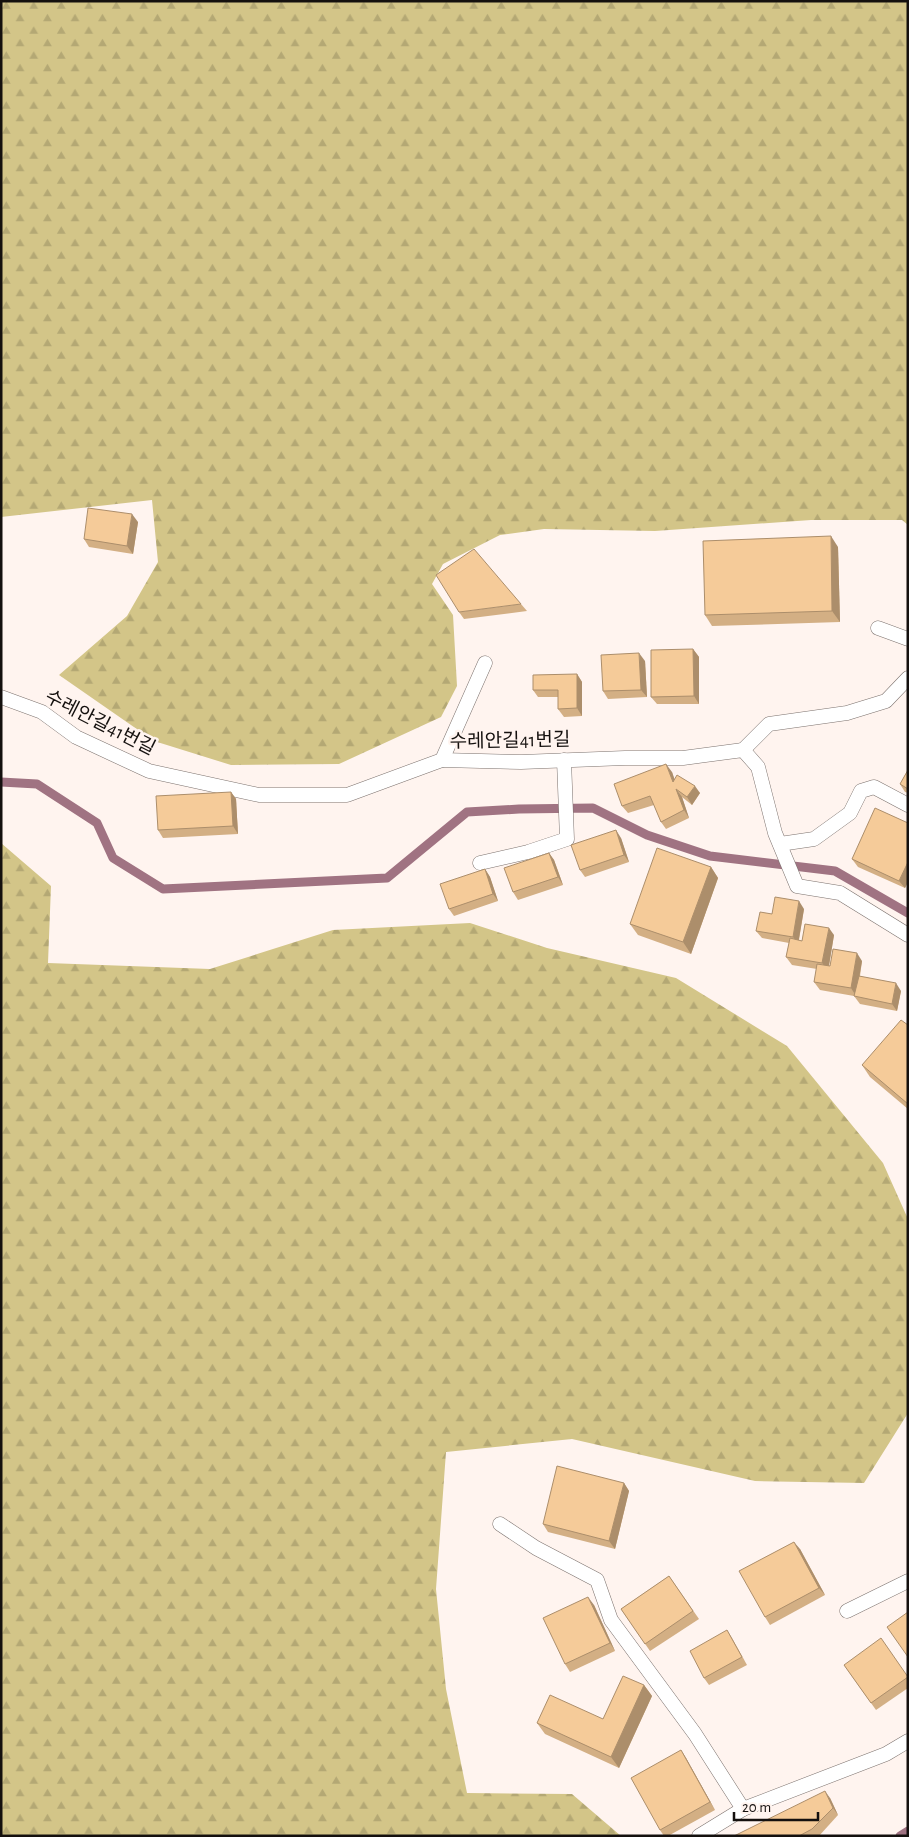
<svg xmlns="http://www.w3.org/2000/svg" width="909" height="1837" viewBox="0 0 909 1837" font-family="'Alegreya Sans','Noto Sans KR',sans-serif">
	<defs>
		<pattern id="forest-firs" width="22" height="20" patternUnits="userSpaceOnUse" patternTransform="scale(1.25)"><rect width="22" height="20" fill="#d3c588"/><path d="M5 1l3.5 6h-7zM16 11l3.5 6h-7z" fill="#b4a874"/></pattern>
	</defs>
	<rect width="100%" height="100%" fill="#fff4ef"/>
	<g fill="url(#forest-firs)">
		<polygon points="1,1 908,1 908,525 902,520 811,520 655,531 544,529 500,535 443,564 432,584 453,615 457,686 441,717 339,764 231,765 154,741 59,675 127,616 158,562 152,500 1,517"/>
		<polygon points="1,843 51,886 48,963 210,969 333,930 470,923 547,948 676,978 787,1046 883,1163 908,1219 908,1413 864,1483 755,1481 572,1439 446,1452 436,1589 446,1689 467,1793 572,1794 621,1836 1,1836"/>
	</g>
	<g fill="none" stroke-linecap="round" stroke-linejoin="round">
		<g stroke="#a07382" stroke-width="9">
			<polyline points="1,782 37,784 97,823 113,858 163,889 387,878 467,812 519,809 593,808 647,835 710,856 835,871 908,913"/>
			<polyline points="900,1836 908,1831"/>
		</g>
		<g stroke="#7c726e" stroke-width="15">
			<g id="service">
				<polyline points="878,628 908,639"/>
				<polyline points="1,697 42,712 76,737 149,771 259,795 347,795 442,760 521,762 625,758 683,758 743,750 758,767 775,833 797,886 840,893 908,935"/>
				<polyline points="743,750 769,724 847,713 886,701 908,678"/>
				<polyline points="442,760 485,663"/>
				<polyline points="780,844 814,839 850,813 861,791 874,787 908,805"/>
				<polyline points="480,863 528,852 567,839 564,760"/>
				<polyline points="500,1524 536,1548 597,1580 611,1620 695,1734 743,1809"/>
				<polyline points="847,1611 908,1581"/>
				<polyline points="699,1836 743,1809 886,1754 908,1741"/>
			</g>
		</g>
		<use href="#service" stroke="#fff" stroke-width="14"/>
	</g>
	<g fill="#d3af84">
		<polygon points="138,522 133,554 89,547 84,539"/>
		<polygon points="838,547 840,622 712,626 705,615"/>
		<polygon points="521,604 527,611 464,619 459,612"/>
		<polygon points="693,649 699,657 699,704 657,704 651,697"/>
		<polygon points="645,661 647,697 608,699 603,691"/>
		<polygon points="577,674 582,682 582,716 564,717 558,709 558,697 538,697 533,690"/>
		<polygon points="908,770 908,793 905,792 900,784"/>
		<polygon points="672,772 674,779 700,793 692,805 682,797 689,818 666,829 661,822 654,805 628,813 622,806"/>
		<polygon points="231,792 236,799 238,834 163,838 158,830"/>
		<polygon points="908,823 908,882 905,888 858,867 852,859"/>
		<polygon points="621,838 629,862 585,877 580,870"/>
		<polygon points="549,853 554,860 563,885 518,900 513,892"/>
		<polygon points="711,867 718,878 691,954 638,935 630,924"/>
		<polygon points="485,869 490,877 498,901 454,916 449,909"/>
		<polygon points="804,909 799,940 802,941 834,935 829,966 862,961 860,976 901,991 897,1011 860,1004 854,996 820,990 814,982 817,969 792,965 786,957 789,943 762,938 756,931 772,914"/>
		<polygon points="908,1025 908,1109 870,1077 862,1065"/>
		<polygon points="624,1483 629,1491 615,1549 548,1532 543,1524"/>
		<polygon points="800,1549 825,1595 770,1625 765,1617"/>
		<polygon points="669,1576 699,1619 650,1651 621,1609"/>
		<polygon points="594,1605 615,1651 570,1672 565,1664"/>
		<polygon points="727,1630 732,1638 747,1665 709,1685 704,1678"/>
		<polygon points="844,1665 908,1677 908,1688 876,1710"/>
		<polygon points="644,1685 652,1696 619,1768 545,1734 537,1723 603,1719"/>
		<polygon points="681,1750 686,1758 715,1810 668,1836 664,1836 660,1830"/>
		<polygon points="830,1798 838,1815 819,1836 734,1836"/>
	</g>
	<g fill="#ac8e6b">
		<polygon points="132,514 138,522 133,554 127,546"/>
		<polygon points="831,536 838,547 840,622 832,611"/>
		<polygon points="693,649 699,657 699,704 694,696"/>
		<polygon points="639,653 645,661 647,697 641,690"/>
		<polygon points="577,674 582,682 582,716 577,708"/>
		<polygon points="666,764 672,772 678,789 673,782"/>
		<polygon points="695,786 700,793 692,805 687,797"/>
		<polygon points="676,789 682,797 689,818 684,810"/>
		<polygon points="231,792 236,799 238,834 233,826"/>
		<polygon points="616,830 621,838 629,862 624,855"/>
		<polygon points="549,853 554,860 563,885 558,877"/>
		<polygon points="908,862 908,882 905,888 899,881"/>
		<polygon points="711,867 718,878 691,954 683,942"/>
		<polygon points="485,869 490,877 498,901 493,894"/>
		<polygon points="799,901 804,909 798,944 793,937"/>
		<polygon points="829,928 834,935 828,971 822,963"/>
		<polygon points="857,953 862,961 856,996 851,988"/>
		<polygon points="896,983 901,991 897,1011 892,1004"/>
		<polygon points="624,1483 629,1491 615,1549 609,1541"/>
		<polygon points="794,1542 800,1549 825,1595 819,1588"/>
		<polygon points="588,1597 594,1605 615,1651 610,1643"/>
		<polygon points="644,1685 652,1696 619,1768 611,1757"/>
		<polygon points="681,1750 686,1758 715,1810 710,1802"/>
		<polygon points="825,1791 830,1798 838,1815 833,1808"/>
	</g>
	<g fill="#f5cb99" stroke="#ac8e6b">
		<polygon points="88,508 132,514 127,546 84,539"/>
		<polygon points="831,536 832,611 705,615 703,541"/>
		<polygon points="474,549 521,604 459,612 436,575"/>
		<polygon points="693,649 694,696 651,697 651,650"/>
		<polygon points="639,653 641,690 603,691 601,655"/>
		<polygon points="577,674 577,708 558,709 558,690 533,690 533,675"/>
		<polygon points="666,764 673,782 677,775 695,786 687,797 676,789 684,810 661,822 650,796 622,806 614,784"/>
		<polygon points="908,770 908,789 900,784"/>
		<polygon points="231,792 233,826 158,830 156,796"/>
		<polygon points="875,808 908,823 908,862 899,881 852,859"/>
		<polygon points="616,830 624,855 580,870 571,845"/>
		<polygon points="657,848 711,867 683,942 630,924"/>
		<polygon points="549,853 558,877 513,892 504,868"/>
		<polygon points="485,869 493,894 449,909 440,884"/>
		<polygon points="775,897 799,901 793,937 756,931 760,912 772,914"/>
		<polygon points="805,924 829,928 822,963 786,957 790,938 802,941"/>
		<polygon points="833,949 857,953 851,988 814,982 817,964 830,966"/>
		<polygon points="859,976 896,983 892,1004 854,996"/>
		<polygon points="901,1020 908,1025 908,1104 862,1065"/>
		<polygon points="557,1466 624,1483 609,1541 543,1524"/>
		<polygon points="794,1542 819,1588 765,1617 739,1571"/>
		<polygon points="669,1576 693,1611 645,1644 621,1609"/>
		<polygon points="588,1597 610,1643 565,1664 543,1618"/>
		<polygon points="908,1612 908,1657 887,1627"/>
		<polygon points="727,1630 742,1657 704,1678 690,1651"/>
		<polygon points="881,1638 908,1677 871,1703 844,1665"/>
		<polygon points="623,1676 644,1685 611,1757 537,1723 550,1695 603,1719"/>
		<polygon points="681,1750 710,1802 660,1830 631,1778"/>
		<polygon points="825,1791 833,1808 812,1829 799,1836 734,1836"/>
	</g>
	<g text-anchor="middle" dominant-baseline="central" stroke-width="5" stroke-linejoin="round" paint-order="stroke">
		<g font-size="19" fill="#14100e" stroke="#fff4ef">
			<text transform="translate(100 723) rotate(27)">수레안길41번길</text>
			<text transform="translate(510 741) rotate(-1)">수레안길41번길</text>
		</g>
	</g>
	<rect width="909" height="1837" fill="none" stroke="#14100e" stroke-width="5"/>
	<path d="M734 1812v8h84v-8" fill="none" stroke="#14100e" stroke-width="2.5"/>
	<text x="742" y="1812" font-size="15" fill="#14100e" stroke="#fff4ef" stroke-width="4" paint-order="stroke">20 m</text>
</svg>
